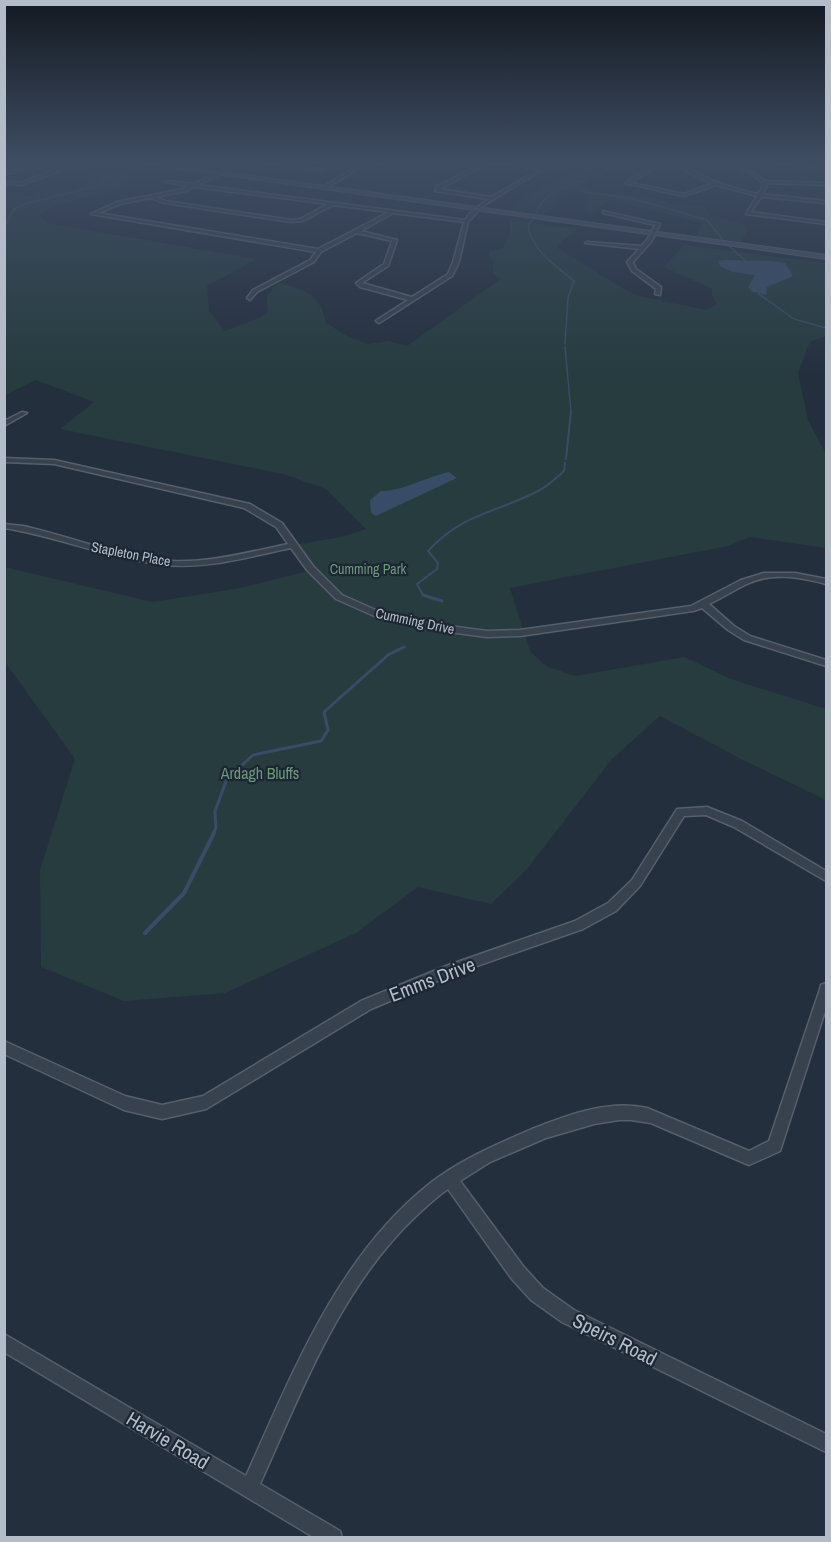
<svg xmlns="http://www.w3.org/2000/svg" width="831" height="1542" viewBox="0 0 831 1542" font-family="'Archivo Narrow',sans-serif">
	<rect width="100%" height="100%" fill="#242f3e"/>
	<g fill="#263c3f">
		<path d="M593 160H605L591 172 585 185 595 192 641 196 671 203 704 207 710 215 743 224 748 230 741 242 696 236 703 223 610 200 593 213 582 209 589 195C579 192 570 190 560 195L558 199 561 203 543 215 508 209 564 175 578 170Z"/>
		<path d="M97 161 133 166 124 187 54 206 39 215 49 223 68 227 257 259 207 286 209 311 225 331 261 317 268 311C265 297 268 292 279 283 307 291 319 293 326 323L349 337 368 344 388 341 407 346 501 279 493 274V262L489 256 490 251 503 248 510 232V220L578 229 558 244 557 248 634 295 706 310 717 304 712 296V289L664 267 684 245 826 263V336L810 342 798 373 808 420 826 454V548L750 537 728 546 510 588 530 651 546 666 575 676 684 657 731 679 826 709V800L743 760 660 716 612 759 527 869 491 904 418 887 356 933 225 993 124 1001 41 967 40 870 75 759 5 662V567L152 602 241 588 313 570 294 545 341 537 366 529 326 489 283 474 60 429 94 402 36 380 5 395 4 195 25 192 21 196H36L42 189H76L88 182V170Z"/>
	</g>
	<g fill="#394c67">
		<polygon points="725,260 773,261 785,263 793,276 767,287 766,295 751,291 748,287 755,275 733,272 720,266 718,261"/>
		<path d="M449 472 457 478 376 516 371 513 370 500 381 491C400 492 429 476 449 472Z"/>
	</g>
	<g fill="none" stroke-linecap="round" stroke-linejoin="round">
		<g stroke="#394c67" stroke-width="1.5">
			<polyline points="576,185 586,192 634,199 707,220 723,240"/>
			<path d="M536 213C546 187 577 183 601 175L608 170 603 166 610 160"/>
			<path d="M533 220 528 225C532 251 555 265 574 281L568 298 565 344"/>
			<polyline points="4,227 14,209 25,204 98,186 116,165"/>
			<polyline points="729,246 745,260"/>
			<polyline points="759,294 794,319 826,328"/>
			<polyline points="565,347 571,412"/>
		</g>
		<g stroke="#394c67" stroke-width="2">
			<polyline points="566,459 571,411"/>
			<path d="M427 596 423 595 417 584 437 569 438 563 428 551C463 513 496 513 538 491 548 486 556 478 564 471L565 463"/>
		</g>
		<g stroke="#394c67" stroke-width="3">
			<polyline points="423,595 442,601"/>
			<polyline points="213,834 216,828 215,811 227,779 253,755 321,741 328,730 324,712 388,655 404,647"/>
		</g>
		<polyline stroke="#394c67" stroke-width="4" points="145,933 184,893 214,833"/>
		<g stroke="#565f6c" stroke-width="3">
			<g id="street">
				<polygon points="43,160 50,160 37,165 58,170 58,172 20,185 4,183 4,181 20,183 53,171 33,166 4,175 4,173"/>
				<path d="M244 160H261L325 170 323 171 249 161 198 185 465 220 470 213 488 199 435 191 437 186 486 162 493 161 544 167 555 160H561L510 189 483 206 468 222 459 262 452 276 379 323 376 321 377 320 408 300 360 287 356 283 384 264 392 241 357 233 321 252 314 262 257 292 250 300 247 298 253 290 310 260 316 252 91 214 117 202 183 189 189 186 165 182 167 181 193 184ZM493 163 540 169 491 197 440 189 487 164ZM194 187 328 204 300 219 291 220 166 201 155 197 186 191ZM150 198 165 203 291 222 303 221 333 205 389 212 318 249 98 213 120 204ZM393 213 464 222 453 262 448 274 412 297 362 283 388 266 397 240 361 231Z"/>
				<polygon points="352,160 366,160 404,166 402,167"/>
				<path d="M670 160H675C701 178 728 188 758 194L762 188V182L753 175 730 163V161L771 160 826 166V168L765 162 736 163 755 173 765 181 826 183V185L766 183V188L762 194 826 201V203L761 197 751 212 826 222V224L746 214 757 196 716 185 684 196 625 183 652 166 673 162ZM675 164 687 172 712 184 684 194 631 183 654 168Z"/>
				<polygon points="358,166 361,167 325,189 321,188"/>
				<polygon points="603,211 660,224 651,242 633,262 636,269 661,287 660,295 655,294 656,289 632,271 627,262 639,249 585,243 587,242 641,246 647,240 655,225 603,213"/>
				<polygon points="22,412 27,413 4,426 4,421"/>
				<path d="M4 458 54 460 250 504 282 523 313 566 342 595 387 615 426 623 487 631 520 630 691 606 741 580 764 573H795L826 579V584C800 577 772 572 747 584 734 590 722 598 709 604L734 626 750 636 826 660V666L744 640 728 630 702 608 693 611 520 636 487 637 426 629 381 619 336 599 307 570 291 548C247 557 201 571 156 564 104 557 56 536 4 528V524L23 526C68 536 112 554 157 560 201 565 245 553 288 544L276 527 244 508 54 464 4 462Z"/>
				<polygon points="707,807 742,821 826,871 826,881 734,827 706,815 684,816 640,886 616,911 583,929 454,974 371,1009 206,1109 162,1119 124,1110 4,1054 4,1041 125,1096 162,1105 203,1096 361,1001 446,966 575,921 608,903 632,880 677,809"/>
				<path d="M826 983V1008L780 1151 749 1165 651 1123 631 1120H619L594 1124 546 1138 490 1162 460 1181 523 1266 543 1288 574 1310 826 1434V1452L562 1322 531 1300 511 1278 448 1189C436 1197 426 1207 416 1216 340 1288 302 1391 260 1484L340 1531 342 1538H315L4 1352V1334L246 1476C293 1372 337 1258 428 1185 459 1160 496 1145 532 1129 567 1115 610 1099 647 1108L749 1151 769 1141 820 989 821 985Z"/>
			</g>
		</g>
		<g stroke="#565f6c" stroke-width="2">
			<polygon id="secondary" points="117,160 135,160 826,255 826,259"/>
		</g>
		<use href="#street" fill="#38414e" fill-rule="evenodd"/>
		<use href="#secondary" fill="#465061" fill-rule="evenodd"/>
	</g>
	<linearGradient id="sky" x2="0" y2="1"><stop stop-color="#141a22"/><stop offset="0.43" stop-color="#3f4d63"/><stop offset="1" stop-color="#3f4d63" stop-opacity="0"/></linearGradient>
	<rect width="831" height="376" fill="url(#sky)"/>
	<g text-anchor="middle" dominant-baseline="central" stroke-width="4.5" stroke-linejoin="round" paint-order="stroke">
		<g font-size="14" fill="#b4bcc9" stroke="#1d2633">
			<text transform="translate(131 554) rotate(11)">Stapleton Place</text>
			<text transform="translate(415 621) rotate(12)">Cumming Drive</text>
		</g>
		<g font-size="14" fill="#6b9a76" stroke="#1d2633">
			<text x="368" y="569">Cumming Park</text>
		</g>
		<g font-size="16" fill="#6b9a76" stroke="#1d2633">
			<text x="260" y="773">Ardagh Bluffs</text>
		</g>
		<g font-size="20" fill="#b4bcc9" stroke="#1d2633">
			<text transform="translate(432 979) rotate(-21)">Emms Drive</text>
			<text transform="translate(615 1339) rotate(27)">Speirs Road</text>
			<text transform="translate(168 1440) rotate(31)">Harvie Road</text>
		</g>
	</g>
	<rect width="831" height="1542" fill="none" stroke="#b4bcc9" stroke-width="12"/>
</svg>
